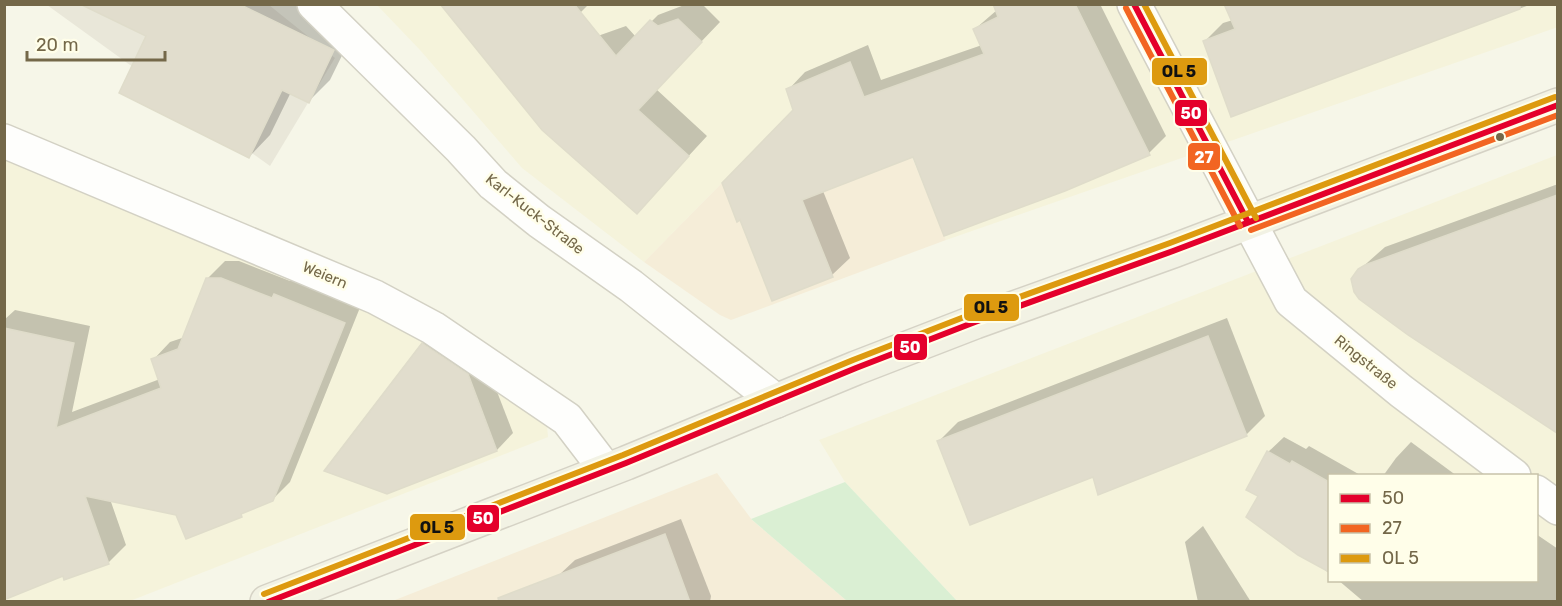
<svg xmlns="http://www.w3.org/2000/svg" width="1562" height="606" viewBox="0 0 1562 606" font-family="Rubik,sans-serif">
	<rect width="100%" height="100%" fill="#f6f6e8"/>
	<g fill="#f5f3db" fill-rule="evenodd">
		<polygon points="1557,4 1558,27 946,240 884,89 773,131 644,262 522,168 420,50 377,5"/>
		<path d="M1557 155V601H957L845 482 819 440ZM1330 476H1536V580H1330Z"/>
		<polygon points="4,156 414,327 546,414 548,437 130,601 5,601"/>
	</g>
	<g fill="#f5edd8">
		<polygon points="884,89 946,240 731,320 720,315 644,262 773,131"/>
		<polygon points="717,473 752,520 847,601 390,602"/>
	</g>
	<polygon fill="#e9e7d9" points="47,5 269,5 335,58 270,166"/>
	<polygon fill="#daefd3" points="845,482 957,601 847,601 751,519"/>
	<g fill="#0003">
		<polygon points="83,4 304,4 355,29 330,80 309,101 291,92 270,135 249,157 147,35"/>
		<polygon points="443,4 589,4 581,12"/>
		<polygon points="687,4 702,4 720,22 656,89 707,136 637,212 524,62 626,26 636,37 658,15"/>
		<polygon points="995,4 1100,4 1166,136 1149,153 913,155 823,191 850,258 832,275 741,218 795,111 788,90 805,72 868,45 881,80 982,45 975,29 997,10"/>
		<polygon points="1226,4 1532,4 1232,115 1205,41 1223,23 1233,20"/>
		<polygon points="1558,184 1558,432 1409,334 1359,270 1385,247"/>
		<polygon points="225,261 239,261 290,281 293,277 361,305 290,482 272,500 247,510 241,515 177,513 110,499 126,545 108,563 64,574 4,598 4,320 15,310 90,326 72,412 160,379 153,360 170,342 185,337 207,279"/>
		<polygon points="1227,318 1265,416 1246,435 1094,475 939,441 958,422"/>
		<polygon points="440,328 484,358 513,433 497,450 387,492 423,344"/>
		<polygon points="1284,437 1306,449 1309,446 1362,476 1330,476 1330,574 1315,562 1260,495 1268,452"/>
		<polygon points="1411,442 1457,476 1383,476 1396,458"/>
		<polygon points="681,519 711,596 710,602 568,602 558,576 575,560"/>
		<polygon points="1203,526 1251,602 1198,602 1185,542"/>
		<polygon points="1536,534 1558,549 1558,602 1364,602 1338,580 1536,580"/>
	</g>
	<g fill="#e1ddcd" stroke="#dfdcca" stroke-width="1.5">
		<polygon points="80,4 239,4 334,50 309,103 282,90 249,158 119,93 146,36"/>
		<polygon points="440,4 574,4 616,56 650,20 658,26 678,19 702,42 638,110 689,156 637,214 542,130"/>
		<polygon points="993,4 1075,4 1150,155 1065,191 944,236 913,157 802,200 833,277 772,301 740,220 737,222 722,183 793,110 786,89 850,62 864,97 984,54 973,29 998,17"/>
		<polygon points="1224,4 1520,4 1520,9 1231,117 1203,41 1235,29"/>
		<polygon points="1557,195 1557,433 1408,335 1359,299 1354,292 1351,279 1358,269 1365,265"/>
		<polygon points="206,278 221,278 272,298 274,294 345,323 273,501 241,514 242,517 186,539 176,515 85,496 109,564 64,580 63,576 4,600 4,328 74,343 56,428 161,388 151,359 178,349"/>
		<polygon points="1208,336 1247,436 1098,495 1093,477 970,525 937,441"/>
		<polygon points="422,343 468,374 497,451 387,494 324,471"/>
		<polygon points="1267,451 1290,464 1292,461 1329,482 1329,572 1298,555 1246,517 1258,496 1246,490"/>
		<polygon points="665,534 690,602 499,602 498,598"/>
	</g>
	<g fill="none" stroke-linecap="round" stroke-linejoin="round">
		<g stroke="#d3d1c4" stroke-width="36">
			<g id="minor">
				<polyline points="314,4 461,149 493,184 539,221 631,286 776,401"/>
				<polyline points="1134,4 1291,301 1401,391 1514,476"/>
				<polyline points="4,141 375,297 433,328 567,419 606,470"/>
				<polyline points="1536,492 1558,508"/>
			</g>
		</g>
		<g stroke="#d5d2c5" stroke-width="36">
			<polyline id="major" points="267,602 626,463 856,368 975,322 1173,251 1558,105"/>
		</g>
		<use href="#minor" stroke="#fefefc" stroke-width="33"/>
		<use href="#major" stroke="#f2f2e4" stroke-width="33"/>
		<g stroke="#fffee9" stroke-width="10">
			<g id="bus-1">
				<polyline points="1134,4 1248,222"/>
				<polyline points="268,602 626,463 856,368 975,322 1173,251 1558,105"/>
			</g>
		</g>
		<g stroke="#fffee9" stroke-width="10">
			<g id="bus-2">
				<polyline points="1126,8 1240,226"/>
				<polyline points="1251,230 1558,115"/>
			</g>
		</g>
		<g stroke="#fffee9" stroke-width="10">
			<g id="bus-3">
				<polyline points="1144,4 1256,218"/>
				<polyline points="264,594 623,455 853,360 972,314 1170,243 1555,97"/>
			</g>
		</g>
		<use href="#bus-1" stroke="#e4002b" stroke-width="6"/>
		<use href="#bus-2" stroke="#f26522" stroke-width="6"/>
		<use href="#bus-3" stroke="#dd9a0f" stroke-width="6"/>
	</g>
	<circle fill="#746849" stroke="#fffee9" stroke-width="2" cx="1500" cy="137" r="5"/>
	<g text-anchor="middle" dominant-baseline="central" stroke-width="5" stroke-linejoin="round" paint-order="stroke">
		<g font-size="15" fill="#746849" stroke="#fffee9">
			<text transform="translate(535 214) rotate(38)">Karl-Kuck-Straße</text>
			<text transform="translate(325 275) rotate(23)">Weiern</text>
			<text transform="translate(1366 362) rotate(39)">Ringstraße</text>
		</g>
	</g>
	<g stroke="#fffee9" stroke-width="2">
		<rect x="1151" y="57" width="57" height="29" rx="6" fill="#dd9a0f"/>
		<rect x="1174" y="99" width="34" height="28" rx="6" fill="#e4002b"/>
		<rect x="1187" y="142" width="34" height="29" rx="6" fill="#f26522"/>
		<rect x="963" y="293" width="57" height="29" rx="6" fill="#dd9a0f"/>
		<rect x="893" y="333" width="35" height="28" rx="6" fill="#e4002b"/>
		<rect x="466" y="504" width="34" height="29" rx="6" fill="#e4002b"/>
		<rect x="409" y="513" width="57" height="28" rx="6" fill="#dd9a0f"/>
	</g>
	<g font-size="16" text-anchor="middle" font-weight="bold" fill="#fff">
		<text x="1191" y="119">50</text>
		<text x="1204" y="163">27</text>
		<text x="910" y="353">50</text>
		<text x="483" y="524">50</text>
	</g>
	<g font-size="16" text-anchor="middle" font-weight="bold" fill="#111">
		<text x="1179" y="77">OL 5</text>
		<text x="991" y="313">OL 5</text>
		<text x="437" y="533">OL 5</text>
	</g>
	<rect width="1562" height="606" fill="none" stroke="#746849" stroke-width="12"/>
	<rect x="1328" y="474" width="210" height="108" fill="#fffee9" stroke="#c7c2a9" stroke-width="1.5"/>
	<rect x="1340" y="494" width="30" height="9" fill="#e4002b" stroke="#c7c2a9" stroke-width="1.5"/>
	<text x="1382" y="504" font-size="18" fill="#746849">50</text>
	<rect x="1340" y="524" width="30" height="9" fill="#f26522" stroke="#c7c2a9" stroke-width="1.5"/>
	<text x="1382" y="534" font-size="18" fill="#746849">27</text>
	<rect x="1340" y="554" width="30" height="9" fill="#dd9a0f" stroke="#c7c2a9" stroke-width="1.5"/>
	<text x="1382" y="564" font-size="18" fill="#746849">OL 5</text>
	<path d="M27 51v9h138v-9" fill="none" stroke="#746849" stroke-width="3"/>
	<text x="36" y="51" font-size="18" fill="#746849" stroke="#fffee9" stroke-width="4.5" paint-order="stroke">20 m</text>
</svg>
